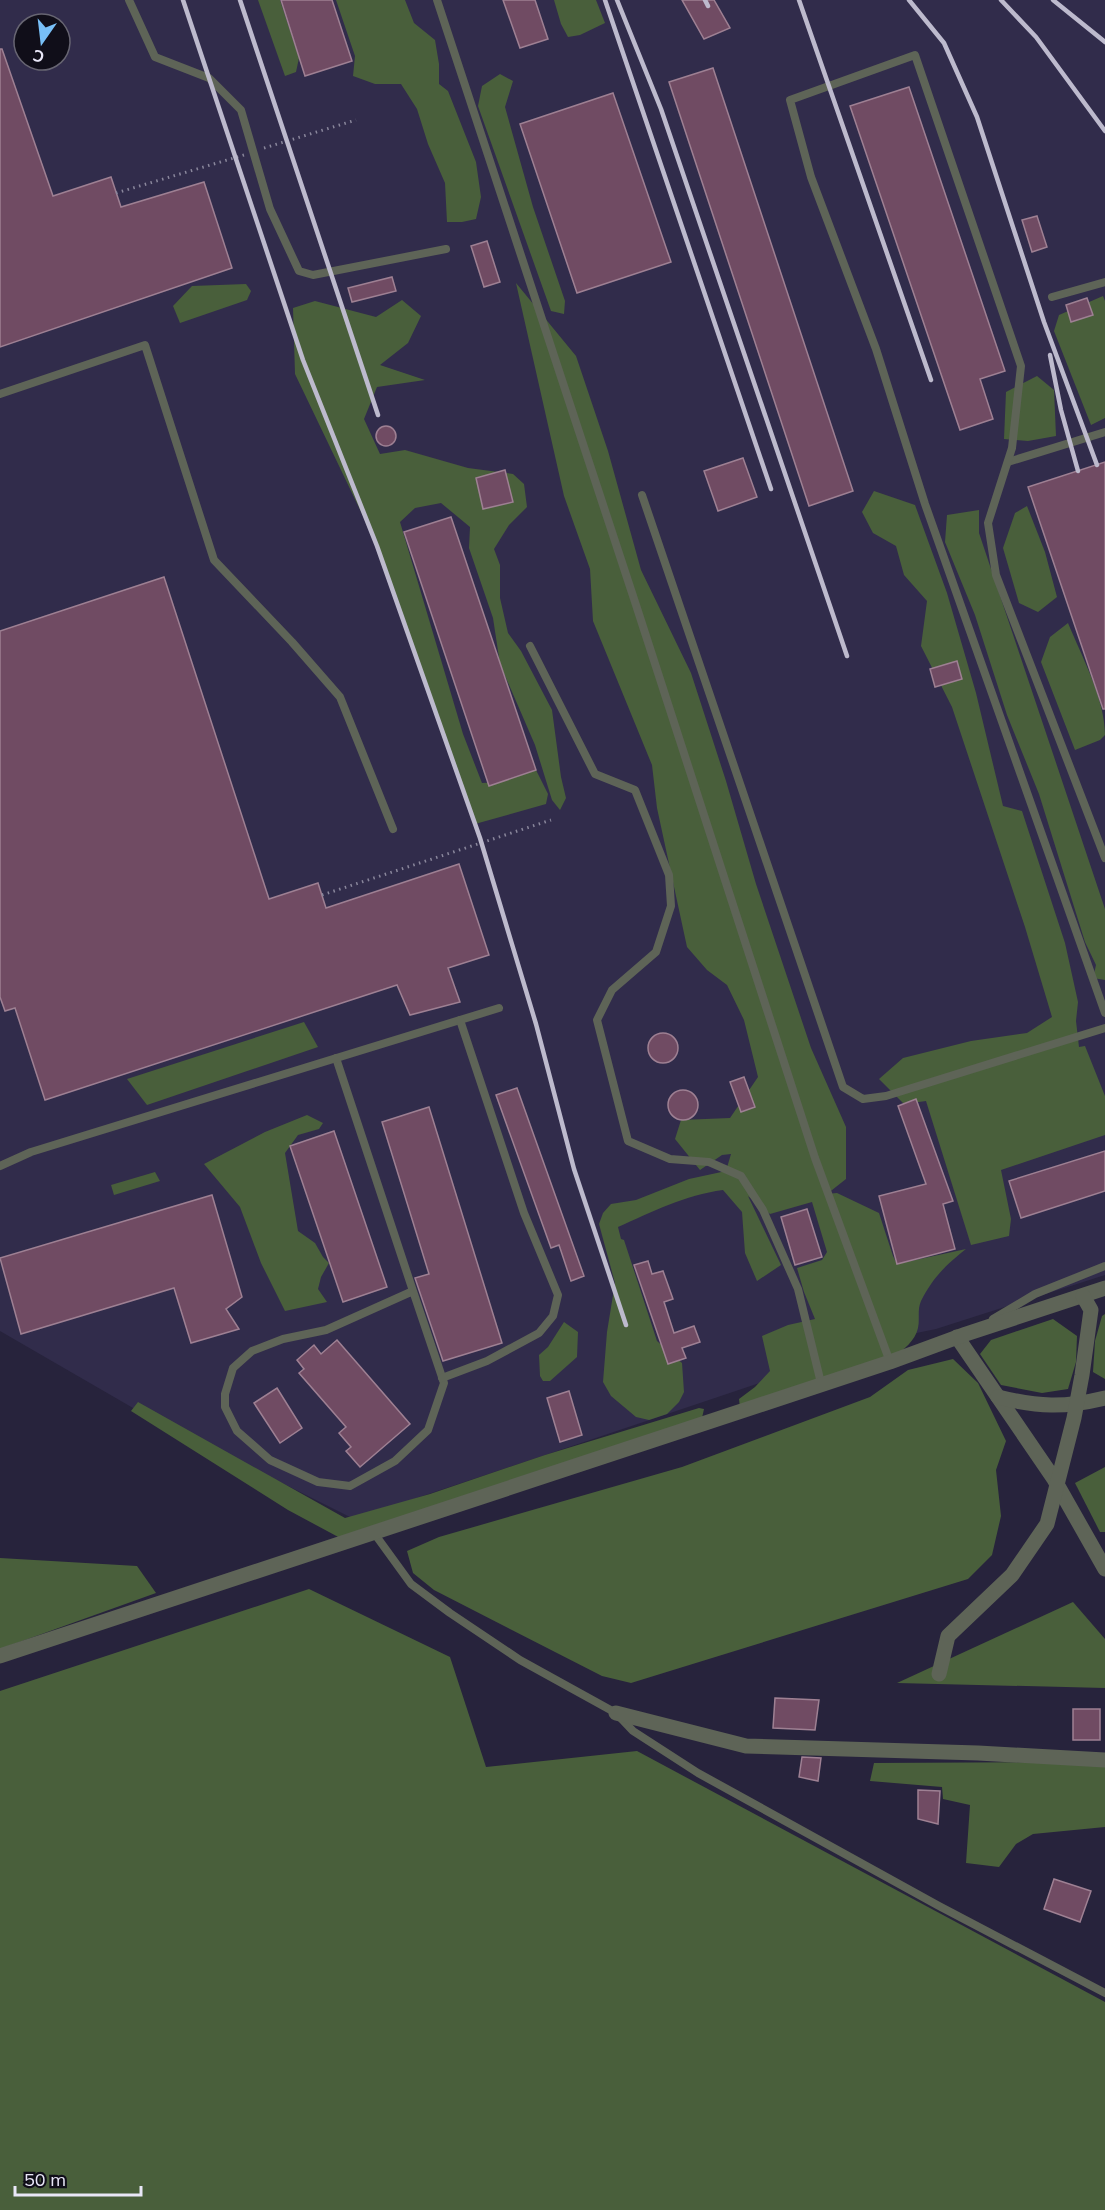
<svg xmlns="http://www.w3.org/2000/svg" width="1105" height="2210" viewBox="0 0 1105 2210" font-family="Mulish,sans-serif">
	<rect width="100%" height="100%" fill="#27233c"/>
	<path fill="#312c4b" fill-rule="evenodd" d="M0 0H1105V1275L936 1329 897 1337 354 1519 140 1412 0 1331ZM24 24H60V60H24Z"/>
	<g fill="#495f3b">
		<polygon points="258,0 280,0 299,58 296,72 285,76"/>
		<polygon points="336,0 405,0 414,23 435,40 439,64 439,84 448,91 476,162 481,197 476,219 462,222 447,222 445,183 428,144 417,109 401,84 375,84 353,76 355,56"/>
		<polygon points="554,0 596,0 605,23 580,35 568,37 561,24"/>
		<polygon points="500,74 513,81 505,107 533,207 565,301 564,314 551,311 478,106 482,86"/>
		<path d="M516 283 576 356 608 451 641 570 691 673 726 781 756 884 811 1048 846 1127V1179L827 1194 837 1193 879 1213 893 1256 897 1264 966 1249C945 1266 934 1276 921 1301 917 1310 920 1319 918 1328 915 1341 904 1349 894 1357L740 1408 739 1399 755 1387 770 1371 762 1336 788 1325 815 1319 804 1292 797 1268 822 1260 827 1252 812 1202 770 1214 748 1196 781 1265 757 1281 745 1253 742 1212 723 1190C685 1195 652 1212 618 1227L621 1239 624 1240 657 1341 682 1363 684 1392 679 1402 667 1414 649 1420 636 1417 611 1396 603 1382 607 1332 615 1283 599 1224 603 1213 611 1204 636 1200 689 1179 726 1171 731 1154 722 1155 700 1170 675 1139 681 1120 730 1118 758 1077 744 1020 727 985 707 970 687 947 657 808 652 765 593 621 590 569 564 496Z"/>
		<polygon points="246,284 251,291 247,300 180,323 173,306 192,286"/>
		<polygon points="1103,296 1105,301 1105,418 1091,425 1054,331 1059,315"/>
		<polygon points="402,300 421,316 408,343 380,365 425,380 377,387 364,419 380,454 405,450 468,468 513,474 524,484 527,507 509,525 494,549 500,565 500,598 508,633 521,651 552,710 561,777 566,798 560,810 552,800 535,745 500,664 493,618 469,548 470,527 441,503 415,508 400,522 463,734 482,783 500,782 536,770 548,794 546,804 475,824 375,541 295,374 293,308 315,301 376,317"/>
		<polygon points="1037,376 1054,390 1056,436 1028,441 1004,439 1006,392"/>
		<polygon points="874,491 915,505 947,593 976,693 1003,806 1022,811 1065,943 1078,1002 1076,1021 1079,1047 1085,1046 1105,1096 1105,1135 1001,1170 1011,1219 1009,1236 971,1245 926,1101 904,1104 879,1079 903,1058 971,1041 1027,1033 1052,1017 1025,927 952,707 921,646 927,601 904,575 896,546 873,533 862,512"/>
		<polygon points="1027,506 1045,552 1057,597 1038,612 1019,603 1003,548 1015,513"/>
		<polygon points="979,510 979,533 1105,909 1105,980 1093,978 1096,965 1085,942 1039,794 1007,715 975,615 945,542 947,515"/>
		<path d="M1068 623C1082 657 1105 699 1105 735L1100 740 1075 750 1041 662 1050 637Z"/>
		<polygon points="304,1022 318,1047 147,1105 127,1079"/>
		<polygon points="307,1115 323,1123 319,1129 298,1135 285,1153 298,1231 315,1243 323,1257 329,1263 321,1277 318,1289 327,1302 285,1311 261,1263 240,1207 204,1164 265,1132"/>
		<polygon points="155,1172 160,1181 114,1195 111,1185"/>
		<polygon points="1105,1314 1105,1379 1093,1372 1095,1341 1102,1316"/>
		<polygon points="1053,1319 1077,1336 1076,1362 1068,1389 1042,1393 1001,1385 980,1354 991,1340"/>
		<polygon points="564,1322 578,1332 577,1357 550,1381 543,1381 540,1376 539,1355 548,1347"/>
		<polygon points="953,1359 978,1383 1006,1441 996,1470 1001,1516 992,1555 968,1579 631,1683 602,1676 434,1590 413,1573 407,1551 439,1537 682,1467 870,1397 908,1370"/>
		<polygon points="138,1402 345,1518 430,1494 545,1455 699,1408 704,1409 702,1418 342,1539 288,1510 131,1411"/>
		<polygon points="1105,1467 1105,1532 1100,1532 1075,1483"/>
		<polygon points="0,1558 137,1566 156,1593 0,1649"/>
		<polygon points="309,1589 450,1657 486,1767 637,1751 1105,2002 1105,2210 0,2210 0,1691"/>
		<polygon points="1073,1602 1105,1639 1105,1688 897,1683"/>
		<polygon points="1043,1762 1105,1766 1105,1827 1033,1834 1016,1844 999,1867 966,1863 970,1805 943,1799 942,1787 870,1781 874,1763"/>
	</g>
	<g fill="#704b63" stroke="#9e8093" stroke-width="1.5">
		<polygon points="281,0 332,0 352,61 305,76"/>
		<polygon points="503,0 535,0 548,39 520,48"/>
		<polygon points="682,0 714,0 730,28 704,39"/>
		<polygon points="0,49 2,49 53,196 111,177 121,207 204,182 232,268 0,347"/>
		<polygon points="713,68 853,491 809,506 669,82"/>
		<polygon points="909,87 1005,371 980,379 993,419 960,430 850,106"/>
		<polygon points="613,93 671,262 577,293 520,124"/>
		<polygon points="1037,216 1047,247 1032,252 1022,220"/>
		<polygon points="487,241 500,282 484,287 471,246"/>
		<polygon points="392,277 396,291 352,302 348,288"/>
		<polygon points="1087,298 1093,315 1071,322 1066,305"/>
		<circle cx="386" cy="436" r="10"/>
		<polygon points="743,458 757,497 718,511 704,471"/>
		<polygon points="1105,462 1105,709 1103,709 1028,487"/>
		<polygon points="505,470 513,502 483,509 476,478"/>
		<polygon points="451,517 536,770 489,786 404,532"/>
		<polygon points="164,577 269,899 318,883 326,908 459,864 489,955 448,968 460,1002 410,1015 397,985 45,1100 15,1008 5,1011 0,997 0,631"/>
		<polygon points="957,661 962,679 935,687 930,669"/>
		<circle cx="663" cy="1048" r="15"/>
		<polygon points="744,1077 755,1107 741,1112 730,1082"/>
		<polygon points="517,1088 584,1276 571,1281 559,1245 551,1248 496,1095"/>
		<circle cx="683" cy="1105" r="15"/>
		<polygon points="916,1099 953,1201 943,1204 955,1249 897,1264 879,1196 926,1184 898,1106"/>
		<polygon points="429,1107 502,1343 443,1361 415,1278 429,1274 382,1122"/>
		<polygon points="334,1131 387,1287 343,1302 290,1146"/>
		<polygon points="1105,1151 1105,1191 1021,1218 1009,1181"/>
		<polygon points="212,1195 242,1297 226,1309 239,1329 191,1343 174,1288 21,1334 0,1258"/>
		<polygon points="807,1209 822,1257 795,1265 781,1217"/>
		<polygon points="648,1261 652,1274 663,1271 673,1299 664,1302 674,1333 694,1326 700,1342 682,1348 686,1358 668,1364 634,1265"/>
		<polygon points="337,1340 410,1424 360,1467 346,1451 351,1447 339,1433 346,1427 299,1373 304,1369 297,1360 314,1345 321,1354"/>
		<polygon points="277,1388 302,1428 280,1443 254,1403"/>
		<polygon points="569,1391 582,1435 560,1442 547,1398"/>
		<polygon points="775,1698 819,1700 815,1730 773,1728"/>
		<rect x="1073" y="1709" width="27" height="31"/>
		<polygon points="802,1757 821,1758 818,1781 799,1777"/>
		<polygon points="918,1790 940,1791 938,1824 918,1819"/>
		<polygon points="1054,1879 1091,1891 1080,1922 1044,1909"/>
	</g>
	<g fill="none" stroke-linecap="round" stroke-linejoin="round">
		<g stroke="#8a879c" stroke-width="3" stroke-dasharray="1.5 4.5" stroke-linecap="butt">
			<polyline points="264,148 356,120"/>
			<polyline points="116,193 244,155"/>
			<polyline points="322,895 551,820"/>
		</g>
		<g stroke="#5e6457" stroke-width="8">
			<polyline points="129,0 155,57 209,78 241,110 270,209 299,271 313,275 446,249"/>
			<polyline points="437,0 636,605 815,1158 890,1362"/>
			<polyline points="1052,297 1105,282"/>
			<polyline points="0,394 145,345 214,560 292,642 340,697 393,829"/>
			<polyline points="1008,462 1105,432"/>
			<polyline points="642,495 843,1087 863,1099 886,1096 1105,1028"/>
			<polyline points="530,646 595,774 635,790 669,875 671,906 656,952 612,990 597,1020 628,1141 670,1159 709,1162 741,1176 763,1210 798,1289 821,1383"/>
			<polyline points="1105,858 996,575 988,523 1012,448 1021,366 915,55 790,100 811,177 876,349 925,504 1105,1013"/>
			<polyline points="336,1058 413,1291 444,1383 428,1430 395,1461 350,1486 318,1482 270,1460 237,1431 225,1407 225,1394 233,1368 252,1351 283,1339 326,1330 413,1291"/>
			<polyline points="0,1166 31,1152 499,1008"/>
			<polyline points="993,1319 1035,1294 1105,1266"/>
			<polyline points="442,1378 487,1361 539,1333 553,1316 558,1295 524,1213 460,1020"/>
			<polyline points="374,1533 411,1584 450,1613 520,1660 616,1713 633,1731 698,1773 939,1906 1105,1993"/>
		</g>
		<g stroke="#5e6457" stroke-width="15">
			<polyline points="957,1337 1054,1479 1105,1569"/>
			<path d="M998 1397C1038 1407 1064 1408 1105 1398"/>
			<polyline points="0,1656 890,1362 966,1334 1105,1288"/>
			<polyline points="939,1674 948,1636 1012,1575 1047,1524 1074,1418 1082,1375 1091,1310 1083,1296"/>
			<polyline points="616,1713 746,1746 978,1753 1105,1760"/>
		</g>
		<g stroke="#bdbacd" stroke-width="4.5">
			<polyline points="183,0 303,360 377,546 480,838 536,1024 574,1169 626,1325"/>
			<polyline points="240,0 378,415"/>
			<polyline points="605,0 771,489"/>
			<polyline points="617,0 661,109 847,656"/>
			<polyline points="705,0 708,6"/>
			<polyline points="799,0 931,380"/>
			<polyline points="909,0 944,43 977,117 1044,322 1097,465"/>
			<polyline points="1001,0 1036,37 1105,131"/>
			<polyline points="1053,0 1105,42"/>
			<polyline points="1050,355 1061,410 1078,471"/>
		</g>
	</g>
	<g transform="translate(42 42) rotate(194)"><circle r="28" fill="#100e19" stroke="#676572" stroke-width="1.5"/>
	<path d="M0-4.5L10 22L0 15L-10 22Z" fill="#78bff7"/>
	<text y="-9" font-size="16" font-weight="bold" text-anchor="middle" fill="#e9e7f8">С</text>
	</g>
	<path d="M15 2186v9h126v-9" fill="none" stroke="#e9e7f8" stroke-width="3"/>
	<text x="24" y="2186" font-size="18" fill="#e9e7f8" stroke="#100e19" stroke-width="4.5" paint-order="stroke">50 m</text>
</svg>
